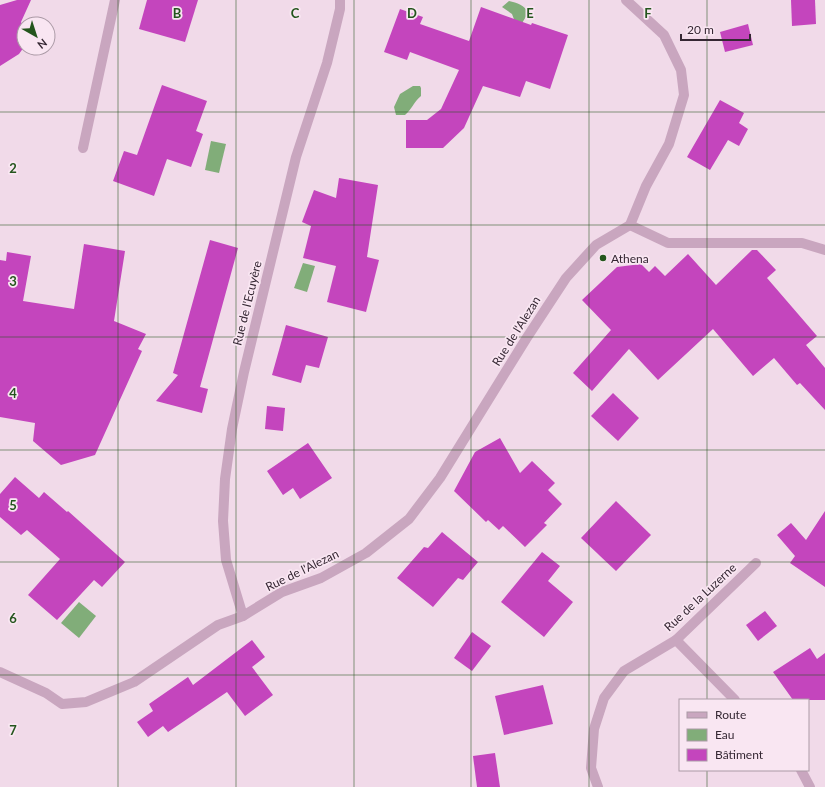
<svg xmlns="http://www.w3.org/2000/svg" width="825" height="787" viewBox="0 0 825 787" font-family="Lato,sans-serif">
	<rect width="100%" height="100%" fill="#f1dae9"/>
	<g fill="#81ad79">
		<path d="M509 1C517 3 525 5 528 13L518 30 512 14 502 7Z"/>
		<path d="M413 86H420L421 88V96C413 103 412 109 405 115H396L394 107 400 94Z"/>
		<polygon points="211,141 226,144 219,173 205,170"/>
		<polygon points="303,263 315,266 307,292 294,288"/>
		<polygon points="79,602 96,616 79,638 61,623"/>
	</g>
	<g fill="#c445bd">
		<polygon points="17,0 31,0 21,22 24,29 24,47 19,54 0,66 0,5"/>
		<polygon points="147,0 198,0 185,42 139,29"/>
		<polygon points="791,0 815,0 816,24 792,26"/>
		<polygon points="481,7 531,25 532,23 568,35 550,89 526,81 520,97 483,86 464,128 443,148 406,148 406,120 427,120 441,109 459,70 410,52 407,60 384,52 400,9 423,17 420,24 469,41"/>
		<polygon points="748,24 753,45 725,52 720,32"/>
		<polygon points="162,85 207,101 196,131 203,134 191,167 167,159 154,196 113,181 124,151 137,155"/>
		<polygon points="720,100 744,113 739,123 748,129 739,146 728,140 710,170 687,157"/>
		<polygon points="339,178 378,185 367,257 379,260 366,312 327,302 336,266 303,258 311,226 302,222 314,190 336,198"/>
		<polygon points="210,240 238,248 200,387 208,389 202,413 156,401 178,375 173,373"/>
		<polygon points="84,244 125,251 114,321 146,334 138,349 142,351 95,455 61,465 33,441 35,423 0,417 0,260 6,261 7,252 31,256 23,301 74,309"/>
		<polygon points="752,250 757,250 776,270 767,278 817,336 806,345 825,368 825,410 800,383 797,385 774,358 753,376 713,329 658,380 629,349 592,391 573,373 611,330 582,300 617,267 641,264 649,272 655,266 665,276 688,254 716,285"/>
		<polygon points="286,325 328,337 319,368 306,365 301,383 272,375"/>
		<polygon points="613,393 639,418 618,441 591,416"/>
		<polygon points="267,406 285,408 283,431 265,429"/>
		<polygon points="500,438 520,473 532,461 555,483 548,490 562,504 544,523 547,525 525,547 503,526 499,530 488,520 486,522 454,491 475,452"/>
		<polygon points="308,443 332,478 300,499 293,488 283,495 267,471"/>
		<polygon points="15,477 39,498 44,492 67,512 68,511 125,562 102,587 94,580 57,620 28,595 60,559 27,530 21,535 0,517 0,494"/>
		<polygon points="616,501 651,535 616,571 581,538"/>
		<polygon points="825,511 825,587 790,563 795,556 777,535 791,523 806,540"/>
		<polygon points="442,532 478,562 463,580 458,578 433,607 397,578 424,547 428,548"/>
		<polygon points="542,552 560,566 548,581 573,602 544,637 501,602"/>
		<polygon points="765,611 777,626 758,641 746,625"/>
		<polygon points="472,632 491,646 472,671 454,658"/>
		<polygon points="252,640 265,657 252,667 273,695 245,716 227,692 168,732 163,726 148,737 137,722 153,711 149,704 188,677 193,685"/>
		<polygon points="810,648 817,659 825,653 825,700 793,700 773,672"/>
		<polygon points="543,685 553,724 504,735 495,696"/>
		<polygon points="495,753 500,787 477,787 473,756"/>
	</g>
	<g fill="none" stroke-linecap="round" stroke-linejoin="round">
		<g stroke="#c9a6bf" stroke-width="10">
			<polyline points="83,148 115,0"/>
			<polyline points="630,225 668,243 802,243 825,250"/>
			<polyline points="243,616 226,560 223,521 225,479 232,429 244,372 296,157 327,63 340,9 340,0"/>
			<polyline points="676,640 735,700"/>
			<polyline points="0,672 46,693 62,704 86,702 134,682 218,625 243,616 282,592 321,578 366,553 409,519 440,478 526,339 566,278 596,245 630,225 646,186 669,144 684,95 681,70 664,35 626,0"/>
			<polyline points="801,770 810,787"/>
			<polyline points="598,787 591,768 594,729 604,698 624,671 676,640 756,563"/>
		</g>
	</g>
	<path fill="none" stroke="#24551d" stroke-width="1" stroke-opacity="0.55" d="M118 0V787M236 0V787M354 0V787M471 0V787M589 0V787M707 0V700M0 112H825M0 225H825M0 337H825M0 450H825M0 562H825M0 675H825M707 770V787"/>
	<circle fill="#24551d" stroke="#f9e6f2" stroke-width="1.5" cx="603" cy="258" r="4"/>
	<g text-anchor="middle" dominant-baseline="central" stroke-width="3.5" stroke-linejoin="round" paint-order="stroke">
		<g font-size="12" fill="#352733" stroke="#f9e6f2" text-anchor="start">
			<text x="611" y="258">Athena</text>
		</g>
		<g font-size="12" fill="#352733" stroke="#f9e6f2">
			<text transform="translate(247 303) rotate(-76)">Rue de l'Ecuyère</text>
			<text transform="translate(516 331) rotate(-58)">Rue de l'Alezan</text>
			<text transform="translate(302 570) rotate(-26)">Rue de l'Alezan</text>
			<text transform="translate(700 597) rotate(-43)">Rue de la Luzerne</text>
		</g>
	</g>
	<g font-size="13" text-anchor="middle" font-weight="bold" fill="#24551d" stroke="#f9e6f2" stroke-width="3.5" stroke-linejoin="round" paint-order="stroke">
		<text x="177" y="18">B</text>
		<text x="295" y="18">C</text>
		<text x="412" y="18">D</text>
		<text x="530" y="18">E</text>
		<text x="648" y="18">F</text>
		<text x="13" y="173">2</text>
		<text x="13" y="286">3</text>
		<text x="13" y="398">4</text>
		<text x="13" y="510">5</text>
		<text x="13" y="623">6</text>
		<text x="13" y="735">7</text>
	</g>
	<rect x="679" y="699" width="130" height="72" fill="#f9e6f2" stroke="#ab9aa6"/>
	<rect x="687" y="712" width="20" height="6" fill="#c9a6bf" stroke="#ab9aa6"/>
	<text x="715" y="719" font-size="12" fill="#352733">Route</text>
	<rect x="687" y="729" width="20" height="12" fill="#81ad79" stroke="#ab9aa6"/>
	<text x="715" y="739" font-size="12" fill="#352733">Eau</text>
	<rect x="687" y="749" width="20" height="12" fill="#c445bd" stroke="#ab9aa6"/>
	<text x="715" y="759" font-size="12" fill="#352733">Bâtiment</text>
	<g transform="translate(36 36) rotate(141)"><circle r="19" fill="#f9e6f2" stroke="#ab9aa6"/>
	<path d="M0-3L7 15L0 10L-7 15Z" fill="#24551d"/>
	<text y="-6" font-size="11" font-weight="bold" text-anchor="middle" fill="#352733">N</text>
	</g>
	<path d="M681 34v6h69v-6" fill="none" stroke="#352733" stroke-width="2"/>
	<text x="687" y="34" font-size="12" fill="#352733" stroke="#f9e6f2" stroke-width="3" paint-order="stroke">20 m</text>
</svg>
